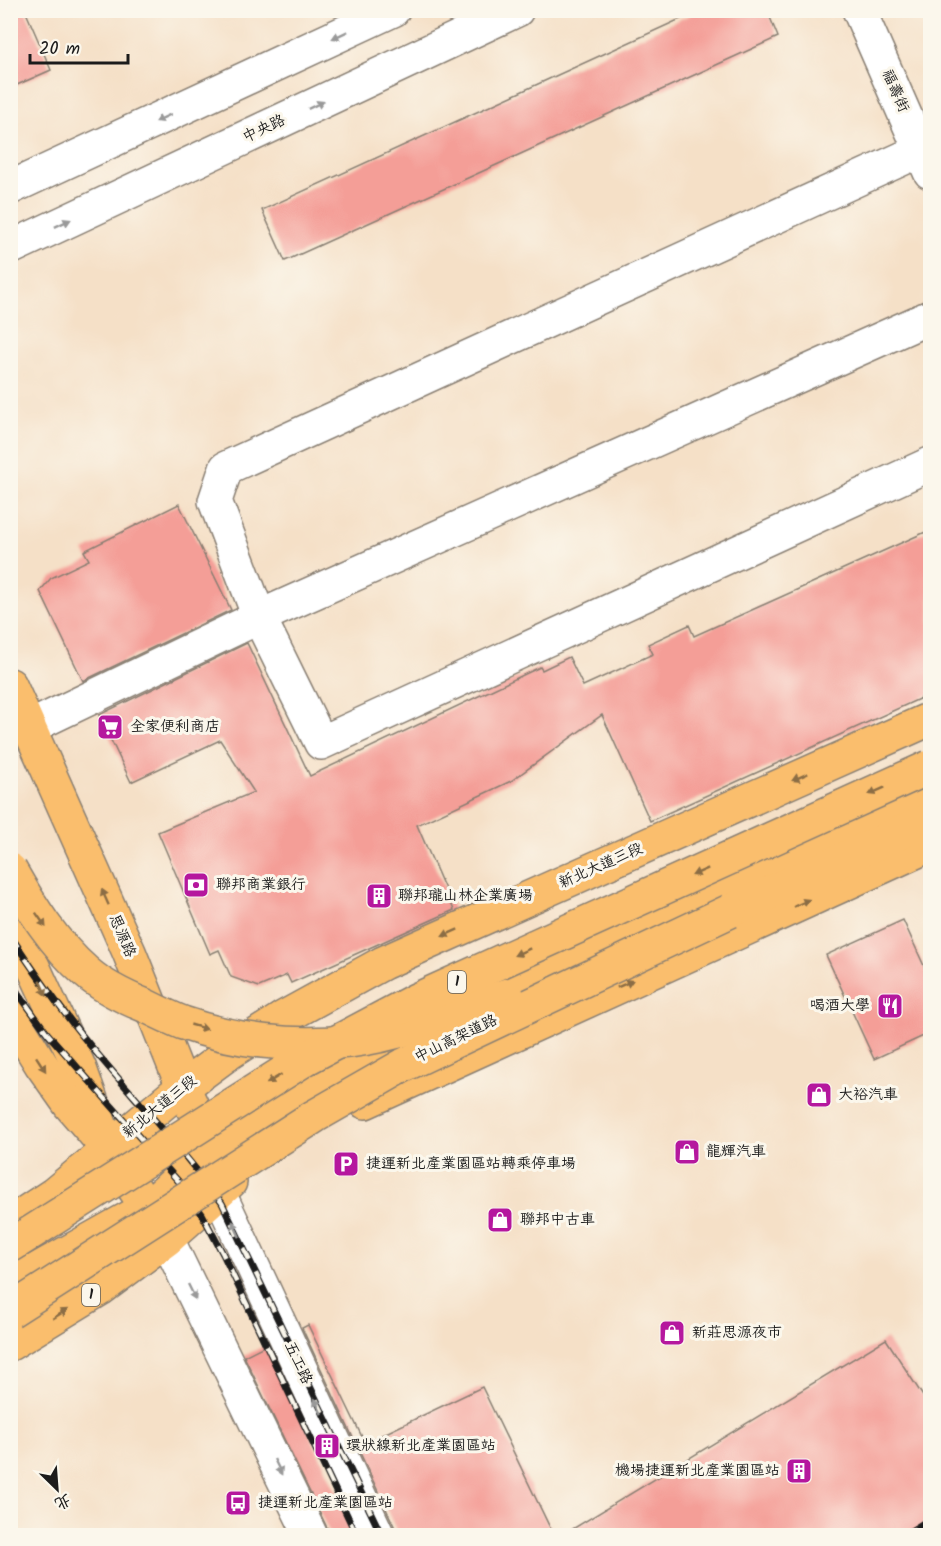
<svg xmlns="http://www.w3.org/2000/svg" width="941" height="1546" viewBox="0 0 941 1546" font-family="Kalam,'LXGW WenKai TC',sans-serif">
	<rect width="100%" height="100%" fill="#fbf7ec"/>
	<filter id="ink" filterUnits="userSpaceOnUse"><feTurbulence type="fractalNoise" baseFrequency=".0167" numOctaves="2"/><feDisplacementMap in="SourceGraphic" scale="12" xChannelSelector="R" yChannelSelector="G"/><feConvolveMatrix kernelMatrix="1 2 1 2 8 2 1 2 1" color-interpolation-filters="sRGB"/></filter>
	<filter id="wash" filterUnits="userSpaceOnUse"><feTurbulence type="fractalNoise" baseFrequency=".008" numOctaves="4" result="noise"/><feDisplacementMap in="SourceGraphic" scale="24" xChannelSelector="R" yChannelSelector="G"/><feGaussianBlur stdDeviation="1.35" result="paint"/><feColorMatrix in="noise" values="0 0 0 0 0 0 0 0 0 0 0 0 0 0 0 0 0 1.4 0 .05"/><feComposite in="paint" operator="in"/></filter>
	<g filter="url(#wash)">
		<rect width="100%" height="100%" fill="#f5e0c7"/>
		<g id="blocks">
			<g fill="#f49e97">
				<polygon points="10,10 25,10 51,70 10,88"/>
				<polygon points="700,10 767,10 778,37 285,261 262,210"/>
				<polygon points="179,504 231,610 83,681 40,591 51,578 89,560 84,551"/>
				<polygon points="930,530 930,694 650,821 602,715 511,781 417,825 454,910 291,983 287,975 259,987 231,977 219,950 210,954 158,832 254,792 220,740 131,782 99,715 247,643 310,776 540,667 542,670 569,657 583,686 653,654 648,644 689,625 694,636"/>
				<polygon points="903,920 930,979 930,1033 874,1059 826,955"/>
				<polygon points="308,1325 365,1443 482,1387 554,1536 396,1536 395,1528 302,1328"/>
				<polygon points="886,1339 930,1407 930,1536 561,1536"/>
				<polygon points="268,1344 357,1536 331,1536 244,1356"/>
			</g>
		</g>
	</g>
	<g filter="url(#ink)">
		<use href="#blocks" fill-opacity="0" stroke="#887e72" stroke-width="1.5"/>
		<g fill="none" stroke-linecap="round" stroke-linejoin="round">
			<g stroke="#887e72" stroke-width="36">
				<g id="minor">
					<polyline points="859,10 930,172"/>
					<polyline points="930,146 226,468 215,501 259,617 321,743 930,464"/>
					<polyline points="10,188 393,10"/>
					<polyline points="10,248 517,10"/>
					<polyline points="30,727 259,617 930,317"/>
					<polyline points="218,1191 378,1536"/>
					<polyline points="167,1239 311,1536"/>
				</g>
			</g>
			<g stroke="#887e72" stroke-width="36">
				<g id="major">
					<polyline points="10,685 129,952 183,1087 213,1151"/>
					<polyline points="10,916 80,1069 102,1130"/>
					<polyline points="478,1003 930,792"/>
					<polyline points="10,1014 41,1064 70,1105 108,1149 163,1232"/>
					<polyline points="365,1102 930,845"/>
					<polyline points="182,1148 212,1148 390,1044 412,1033"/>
					<polyline points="10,1223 54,1194 183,1087 229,1053 283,1018 383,963 930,719"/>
					<polyline points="10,1344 100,1289 167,1239 230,1182"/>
				</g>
			</g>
			<g stroke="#887e72" stroke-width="36">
				<g id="highway">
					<polyline points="730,911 930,819"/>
					<polyline points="10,1285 147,1208 212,1148"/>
				</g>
			</g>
			<use href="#minor" stroke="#fff" stroke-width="33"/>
			<use href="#major" stroke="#fabe6d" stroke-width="33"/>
			<use href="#highway" stroke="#fabe6d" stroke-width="33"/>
			<g stroke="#1c1c1c" stroke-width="7">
				<g id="rail">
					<path d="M10 935C35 973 60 1009 89 1044 133 1097 181 1147 222 1203L382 1536"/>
					<polyline points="10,982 47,1033 180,1183 202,1214 223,1254 357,1536"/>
					<polyline points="903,1536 930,1519"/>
				</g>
			</g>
			<use href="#rail" stroke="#fbf7ec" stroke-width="4.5" stroke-dasharray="14" stroke-linecap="butt"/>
			<g stroke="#887e72" stroke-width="36" stroke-linecap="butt">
				<g id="highway-bridge">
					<path d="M10 870C31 907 54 944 86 972 103 987 126 998 146 1006 158 1012 170 1018 183 1023 235 1041 295 1048 350 1041 404 1034 455 1013 507 995"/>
					<polyline points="10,1246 305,1059 416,1000 930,767"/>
					<polyline points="10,1311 315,1116 404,1065 730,911"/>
				</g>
			</g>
			<use href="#highway-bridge" stroke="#fabe6d" stroke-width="33"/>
		</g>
		<defs><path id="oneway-solid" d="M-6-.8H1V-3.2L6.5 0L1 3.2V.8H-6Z" transform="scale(1.5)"/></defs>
		<g fill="#999">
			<use href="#oneway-solid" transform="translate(340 35) rotate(155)"/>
			<use href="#oneway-solid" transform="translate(316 105) rotate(-25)"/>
			<use href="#oneway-solid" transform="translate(163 118) rotate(155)"/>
			<use href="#oneway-solid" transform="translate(63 223) rotate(-25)"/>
			<use href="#oneway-solid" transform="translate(236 1229) rotate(-115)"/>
			<use href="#oneway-solid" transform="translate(192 1292) rotate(64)"/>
			<use href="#oneway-solid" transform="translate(318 1406) rotate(-115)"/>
			<use href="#oneway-solid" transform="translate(278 1467) rotate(64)"/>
		</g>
		<g fill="#8b6d44">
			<use href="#oneway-solid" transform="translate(800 777) rotate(156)"/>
			<use href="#oneway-solid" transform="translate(877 791) rotate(156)"/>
			<use href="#oneway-solid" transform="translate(700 872) rotate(156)"/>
			<use href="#oneway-solid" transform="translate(105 897) rotate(-114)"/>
			<use href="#oneway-solid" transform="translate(802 903) rotate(-24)"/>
			<use href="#oneway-solid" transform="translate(41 920) rotate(55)"/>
			<use href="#oneway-solid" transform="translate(450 933) rotate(156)"/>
			<use href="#oneway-solid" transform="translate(522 952) rotate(156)"/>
			<use href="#oneway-solid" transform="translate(625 984) rotate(-24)"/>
			<use href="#oneway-solid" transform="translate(43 988) rotate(66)"/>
			<use href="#oneway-solid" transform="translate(199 1027) rotate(16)"/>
			<use href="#oneway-solid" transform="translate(41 1064) rotate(57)"/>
			<use href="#oneway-solid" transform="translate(274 1079) rotate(148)"/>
			<use href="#oneway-solid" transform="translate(60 1314) rotate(-32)"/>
		</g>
	</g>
	<defs>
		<g id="supermarket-square" transform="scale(1.35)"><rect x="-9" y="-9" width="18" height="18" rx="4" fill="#b5179e" stroke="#fbf7ec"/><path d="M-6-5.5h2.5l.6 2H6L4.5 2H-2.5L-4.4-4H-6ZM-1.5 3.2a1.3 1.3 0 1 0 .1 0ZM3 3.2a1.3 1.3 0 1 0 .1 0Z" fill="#fff"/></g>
		<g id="bank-square" transform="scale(1.35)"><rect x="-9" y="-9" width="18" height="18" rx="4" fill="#b5179e" stroke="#fbf7ec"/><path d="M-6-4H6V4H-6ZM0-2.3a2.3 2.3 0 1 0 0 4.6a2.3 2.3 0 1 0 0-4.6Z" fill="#fff"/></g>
		<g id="building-square" transform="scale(1.35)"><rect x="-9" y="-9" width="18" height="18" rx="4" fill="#b5179e" stroke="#fbf7ec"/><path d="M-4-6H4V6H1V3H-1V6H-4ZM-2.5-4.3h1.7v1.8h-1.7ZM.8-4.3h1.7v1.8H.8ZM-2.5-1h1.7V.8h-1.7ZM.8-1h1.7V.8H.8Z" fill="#fff"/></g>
		<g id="restaurant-square" transform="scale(1.35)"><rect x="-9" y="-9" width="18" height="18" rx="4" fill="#b5179e" stroke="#fbf7ec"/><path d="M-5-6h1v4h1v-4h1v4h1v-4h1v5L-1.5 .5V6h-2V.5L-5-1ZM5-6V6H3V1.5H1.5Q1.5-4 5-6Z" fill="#fff"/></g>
		<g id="shop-square" transform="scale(1.35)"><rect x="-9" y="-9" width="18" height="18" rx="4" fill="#b5179e" stroke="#fbf7ec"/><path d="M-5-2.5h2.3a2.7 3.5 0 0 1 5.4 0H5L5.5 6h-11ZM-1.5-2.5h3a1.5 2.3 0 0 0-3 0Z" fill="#fff"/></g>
		<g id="parking-square" transform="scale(1.35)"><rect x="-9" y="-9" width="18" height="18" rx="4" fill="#b5179e" stroke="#fbf7ec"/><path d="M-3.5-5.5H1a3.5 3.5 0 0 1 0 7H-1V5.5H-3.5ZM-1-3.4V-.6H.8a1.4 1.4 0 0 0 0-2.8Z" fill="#fff"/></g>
		<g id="bus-square" transform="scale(1.35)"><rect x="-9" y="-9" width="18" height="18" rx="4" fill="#b5179e" stroke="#fbf7ec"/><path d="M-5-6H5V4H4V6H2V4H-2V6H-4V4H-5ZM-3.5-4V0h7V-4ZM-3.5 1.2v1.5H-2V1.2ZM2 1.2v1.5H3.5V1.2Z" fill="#fff"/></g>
	</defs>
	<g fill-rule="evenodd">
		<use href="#supermarket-square" x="110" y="727"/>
		<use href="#bank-square" x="196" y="885"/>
		<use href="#building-square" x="379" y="896"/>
		<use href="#restaurant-square" x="890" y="1006"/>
		<use href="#shop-square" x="819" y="1095"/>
		<use href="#shop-square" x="687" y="1152"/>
		<use href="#parking-square" x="346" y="1164"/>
		<use href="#shop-square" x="500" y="1220"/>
		<use href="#shop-square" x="672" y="1333"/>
		<use href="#building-square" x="327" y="1446"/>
		<use href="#building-square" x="799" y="1471"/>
		<use href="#bus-square" x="238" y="1503"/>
	</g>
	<g text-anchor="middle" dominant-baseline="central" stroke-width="6" stroke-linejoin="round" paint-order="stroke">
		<g fill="#fbf7ec" stroke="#5f5e5a" stroke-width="1.5">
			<rect x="448" y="971" width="18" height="22" rx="4.5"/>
			<rect x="82" y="1284" width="18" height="22" rx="4.5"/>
		</g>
		<g font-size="14" font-weight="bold" fill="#1c1c1c">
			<text x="457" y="982">1</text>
			<text x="91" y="1295">1</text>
		</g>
		<g font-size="15" fill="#1c1c1c" stroke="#fbf7ec">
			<text transform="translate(895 91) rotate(66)">福壽街</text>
			<text transform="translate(264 129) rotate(-25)">中央路</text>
			<text transform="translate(601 866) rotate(-24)">新北大道三段</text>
			<text transform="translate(122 936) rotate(67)">思源路</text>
			<text transform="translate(456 1039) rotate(-26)">中山高架道路</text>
			<text transform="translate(160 1107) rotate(-39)">新北大道三段</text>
			<text transform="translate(298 1363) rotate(65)">五工路</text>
		</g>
		<g font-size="15" fill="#1c1c1c" stroke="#fbf7ec" text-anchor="start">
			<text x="130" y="727">全家便利商店</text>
			<text x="216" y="885">聯邦商業銀行</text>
			<text x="398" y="896">聯邦瓏山林企業廣場</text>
			<text x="870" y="1006" text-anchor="end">喝酒大學</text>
			<text x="838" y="1095">大裕汽車</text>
			<text x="706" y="1152">龍輝汽車</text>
			<text x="366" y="1164">捷運新北產業園區站轉乘停車場</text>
			<text x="520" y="1220">聯邦中古車</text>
			<text x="692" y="1333">新莊思源夜市</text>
			<text x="346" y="1446">環狀線新北產業園區站</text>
			<text x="780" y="1471" text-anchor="end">機場捷運新北產業園區站</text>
			<text x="258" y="1503">捷運新北產業園區站</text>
		</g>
	</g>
	<rect width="941" height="1546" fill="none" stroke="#fbf7ec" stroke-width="36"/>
	<g transform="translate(57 1489) rotate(155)" stroke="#fbf7ec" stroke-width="4.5" paint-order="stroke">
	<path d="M0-4.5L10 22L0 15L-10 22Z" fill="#1c1c1c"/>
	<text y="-9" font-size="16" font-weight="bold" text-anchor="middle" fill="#1c1c1c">北</text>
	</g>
	<path d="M30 54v9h98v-9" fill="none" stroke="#1c1c1c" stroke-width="3"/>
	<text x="39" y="54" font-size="18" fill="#1c1c1c" stroke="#fbf7ec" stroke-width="4.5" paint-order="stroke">20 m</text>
</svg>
